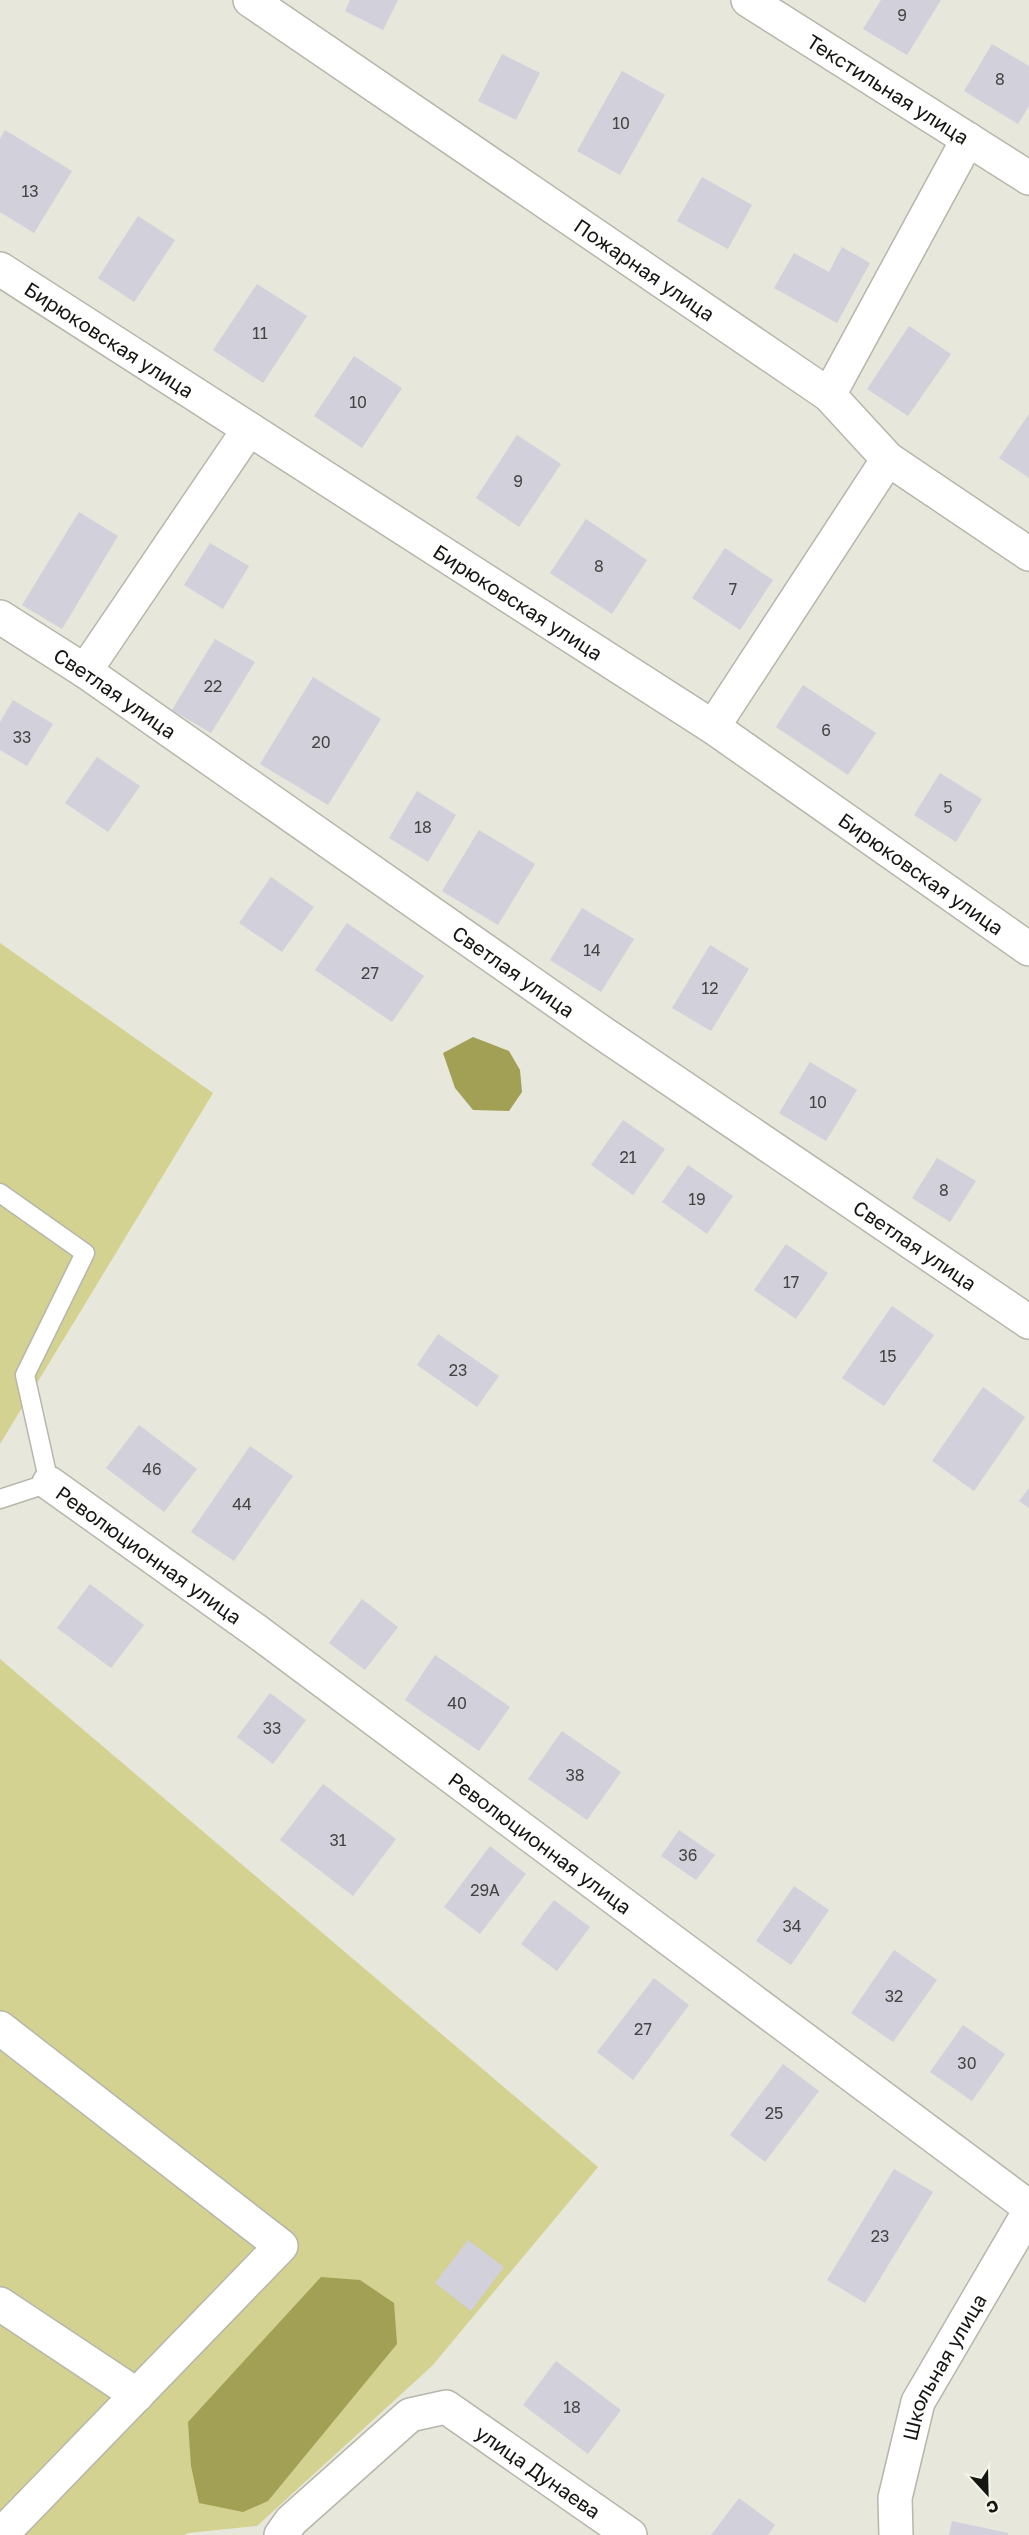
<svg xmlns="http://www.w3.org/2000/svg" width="1029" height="2535" viewBox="0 0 1029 2535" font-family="'Golos Text',sans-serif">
	<rect width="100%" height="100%" fill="#e7e7dc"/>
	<g fill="#d3d291">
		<polygon points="0,943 213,1093 0,1444"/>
		<polygon points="0,1659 598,2167 432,2366 257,2526 188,2533 184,2535 0,2535"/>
	</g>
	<g fill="#a2a055">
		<polygon points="473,1037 509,1051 520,1070 522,1092 509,1111 473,1110 455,1088 443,1053"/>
		<polygon points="321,2277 360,2280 394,2303 397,2344 268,2501 243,2512 199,2503 191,2466 188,2422"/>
	</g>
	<g fill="#d1d0db">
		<polygon points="350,0 398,0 383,30 345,11"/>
		<polygon points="881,0 941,0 907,55 863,29"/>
		<polygon points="992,44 1029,66 1029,106 1018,124 964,91"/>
		<polygon points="502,54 540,73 516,120 478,101"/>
		<polygon points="622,71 665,95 620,175 577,151"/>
		<polygon points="5,130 72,171 34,233 0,212 0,139"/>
		<polygon points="702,177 752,205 728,249 677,221"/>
		<polygon points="138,216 175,240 134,302 98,278"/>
		<polygon points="842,247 870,263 837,323 774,288 794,253 829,272"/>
		<polygon points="257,284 307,316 263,383 213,350"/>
		<polygon points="909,326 951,354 908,416 867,389"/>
		<polygon points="354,356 402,388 362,448 314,416"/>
		<polygon points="1029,414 1029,478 999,458"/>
		<polygon points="517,435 561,464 519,527 476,498"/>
		<polygon points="79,512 118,536 62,629 22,605"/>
		<polygon points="586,519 647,560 612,614 550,573"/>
		<polygon points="210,543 249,566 223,609 184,585"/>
		<polygon points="725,548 773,580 740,630 692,598"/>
		<polygon points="215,639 255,662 211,733 172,710"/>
		<polygon points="313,677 381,719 328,805 260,764"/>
		<polygon points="803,685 876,733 848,775 776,727"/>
		<polygon points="13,700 53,724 27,766 0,750 0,722"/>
		<polygon points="97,757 140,786 108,832 65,803"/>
		<polygon points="940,773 982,799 956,842 914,815"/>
		<polygon points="417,791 456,815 428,862 389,838"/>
		<polygon points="479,830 535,864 498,925 442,891"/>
		<polygon points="271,877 314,907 282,952 239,923"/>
		<polygon points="582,908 634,939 601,992 550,960"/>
		<polygon points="347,923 424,976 392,1022 315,970"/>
		<polygon points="710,945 749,969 711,1031 672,1008"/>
		<polygon points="810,1062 857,1090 826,1141 779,1113"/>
		<polygon points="623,1120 665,1149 633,1195 591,1165"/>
		<polygon points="937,1158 976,1181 950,1222 912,1198"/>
		<polygon points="688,1165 733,1196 707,1234 662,1202"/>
		<polygon points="786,1244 828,1273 796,1319 754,1290"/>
		<polygon points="892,1306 934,1335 884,1406 842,1378"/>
		<polygon points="438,1334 499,1376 477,1407 417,1365"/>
		<polygon points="983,1387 1025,1417 974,1491 932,1461"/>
		<polygon points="139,1425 197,1469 164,1512 106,1468"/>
		<polygon points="250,1446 293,1476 234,1561 191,1532"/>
		<polygon points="1029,1488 1029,1508 1019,1501"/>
		<polygon points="90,1584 144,1625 111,1668 57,1628"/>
		<polygon points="362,1599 398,1627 365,1670 329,1643"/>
		<polygon points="435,1655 510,1707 479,1751 405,1700"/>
		<polygon points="270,1693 306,1720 273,1764 237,1737"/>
		<polygon points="562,1731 621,1772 587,1820 528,1779"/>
		<polygon points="323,1784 396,1839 353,1896 280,1840"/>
		<polygon points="679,1830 715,1855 696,1880 661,1856"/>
		<polygon points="490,1846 526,1874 480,1934 444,1907"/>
		<polygon points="794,1886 829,1910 791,1965 756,1941"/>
		<polygon points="554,1900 590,1927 557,1971 521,1944"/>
		<polygon points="894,1950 937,1980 893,2042 851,2013"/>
		<polygon points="654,1978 689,2005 633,2080 597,2052"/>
		<polygon points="963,2025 1005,2054 972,2101 930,2072"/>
		<polygon points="783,2064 819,2091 765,2162 730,2135"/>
		<polygon points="894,2169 933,2192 865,2303 827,2280"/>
		<polygon points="468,2240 504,2267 471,2311 435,2283"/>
		<polygon points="556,2361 621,2410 588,2454 523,2405"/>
		<polygon points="739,2498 775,2525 768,2535 711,2535"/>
		<polygon points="952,2521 1008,2533 1008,2535 949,2535"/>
	</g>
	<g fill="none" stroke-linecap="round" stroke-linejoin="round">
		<g stroke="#b6b6ab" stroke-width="21">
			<polyline id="service" points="0,1193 85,1253 25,1375 49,1483 0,1499"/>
		</g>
		<g stroke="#b6b6ab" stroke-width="36">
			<g id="minor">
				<path id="s1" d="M250 0 829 395 888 459 1029 554"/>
				<path id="s2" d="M748 0 1029 178"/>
				<path id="s3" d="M0 269 713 727 1029 949"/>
				<polyline points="829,395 968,139"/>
				<path id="s4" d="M0 617 85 671 601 1032 1029 1322"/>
				<polyline points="85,671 249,429"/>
				<polyline points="713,727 888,459"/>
				<path id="s5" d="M49 1483 255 1630 1029 2207"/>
				<polyline points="0,2028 281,2246 1,2535"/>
				<polyline points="0,2304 137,2395"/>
				<path id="s6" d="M281 2535 291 2521 410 2415 446 2407 630 2535"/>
			</g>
		</g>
		<g stroke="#b6b6ab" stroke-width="36">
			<g id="tertiary">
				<path id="s7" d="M896 2535 895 2498 918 2402 1029 2212"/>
			</g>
		</g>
		<use href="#service" stroke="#fff" stroke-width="18"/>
		<use href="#minor" stroke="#fff" stroke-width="33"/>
		<use href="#tertiary" stroke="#fff" stroke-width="33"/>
	</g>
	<g text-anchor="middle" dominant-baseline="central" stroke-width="4.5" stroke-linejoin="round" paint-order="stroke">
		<g font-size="16" fill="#444">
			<text x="902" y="15">9</text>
			<text x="1000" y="79">8</text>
			<text x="621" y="123">10</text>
			<text x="30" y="191">13</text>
			<text x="260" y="333">11</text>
			<text x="358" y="402">10</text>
			<text x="518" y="481">9</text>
			<text x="599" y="566">8</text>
			<text x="733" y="589">7</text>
			<text x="213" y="686">22</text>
			<text x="826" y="730">6</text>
			<text x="22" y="737">33</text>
			<text x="321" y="742">20</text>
			<text x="948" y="807">5</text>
			<text x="423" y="827">18</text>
			<text x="592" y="950">14</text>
			<text x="370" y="973">27</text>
			<text x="710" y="988">12</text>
			<text x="818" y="1102">10</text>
			<text x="628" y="1157">21</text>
			<text x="944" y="1190">8</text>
			<text x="697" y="1199">19</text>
			<text x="791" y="1282">17</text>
			<text x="888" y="1356">15</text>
			<text x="458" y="1370">23</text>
			<text x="152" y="1469">46</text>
			<text x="242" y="1504">44</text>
			<text x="457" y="1703">40</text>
			<text x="272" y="1728">33</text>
			<text x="575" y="1775">38</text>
			<text x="338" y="1840">31</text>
			<text x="688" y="1855">36</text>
			<text x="485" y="1890">29А</text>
			<text x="792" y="1926">34</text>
			<text x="894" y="1996">32</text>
			<text x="643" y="2029">27</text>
			<text x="967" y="2063">30</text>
			<text x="774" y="2113">25</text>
			<text x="880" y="2236">23</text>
			<text x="572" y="2407">18</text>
		</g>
		<g font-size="20" fill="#151511" stroke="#f4f5e9">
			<text stroke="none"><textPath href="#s2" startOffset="166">Текстильная улица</textPath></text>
			<text stroke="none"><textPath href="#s1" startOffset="478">Пожарная улица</textPath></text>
			<text stroke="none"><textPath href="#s3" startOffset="130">Бирюковская улица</textPath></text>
			<text stroke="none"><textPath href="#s3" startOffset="616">Бирюковская улица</textPath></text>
			<text stroke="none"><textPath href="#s4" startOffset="138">Светлая улица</textPath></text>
			<text stroke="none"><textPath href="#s3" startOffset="1102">Бирюковская улица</textPath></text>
			<text stroke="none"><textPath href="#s4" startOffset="624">Светлая улица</textPath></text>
			<text stroke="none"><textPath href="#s4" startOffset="1110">Светлая улица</textPath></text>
			<text stroke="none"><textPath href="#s5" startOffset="123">Революционная улица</textPath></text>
			<text stroke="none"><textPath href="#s5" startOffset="609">Революционная улица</textPath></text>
			<text stroke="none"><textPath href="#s7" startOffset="178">Школьная улица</textPath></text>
			<text stroke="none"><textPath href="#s6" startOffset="326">улица Дунаева</textPath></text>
		</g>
	</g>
	<g transform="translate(987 2493) rotate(158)" stroke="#f4f5e9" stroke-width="4.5" paint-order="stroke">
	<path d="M0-4.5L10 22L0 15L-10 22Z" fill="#151511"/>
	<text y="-9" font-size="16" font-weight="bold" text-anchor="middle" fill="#151511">С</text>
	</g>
</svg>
